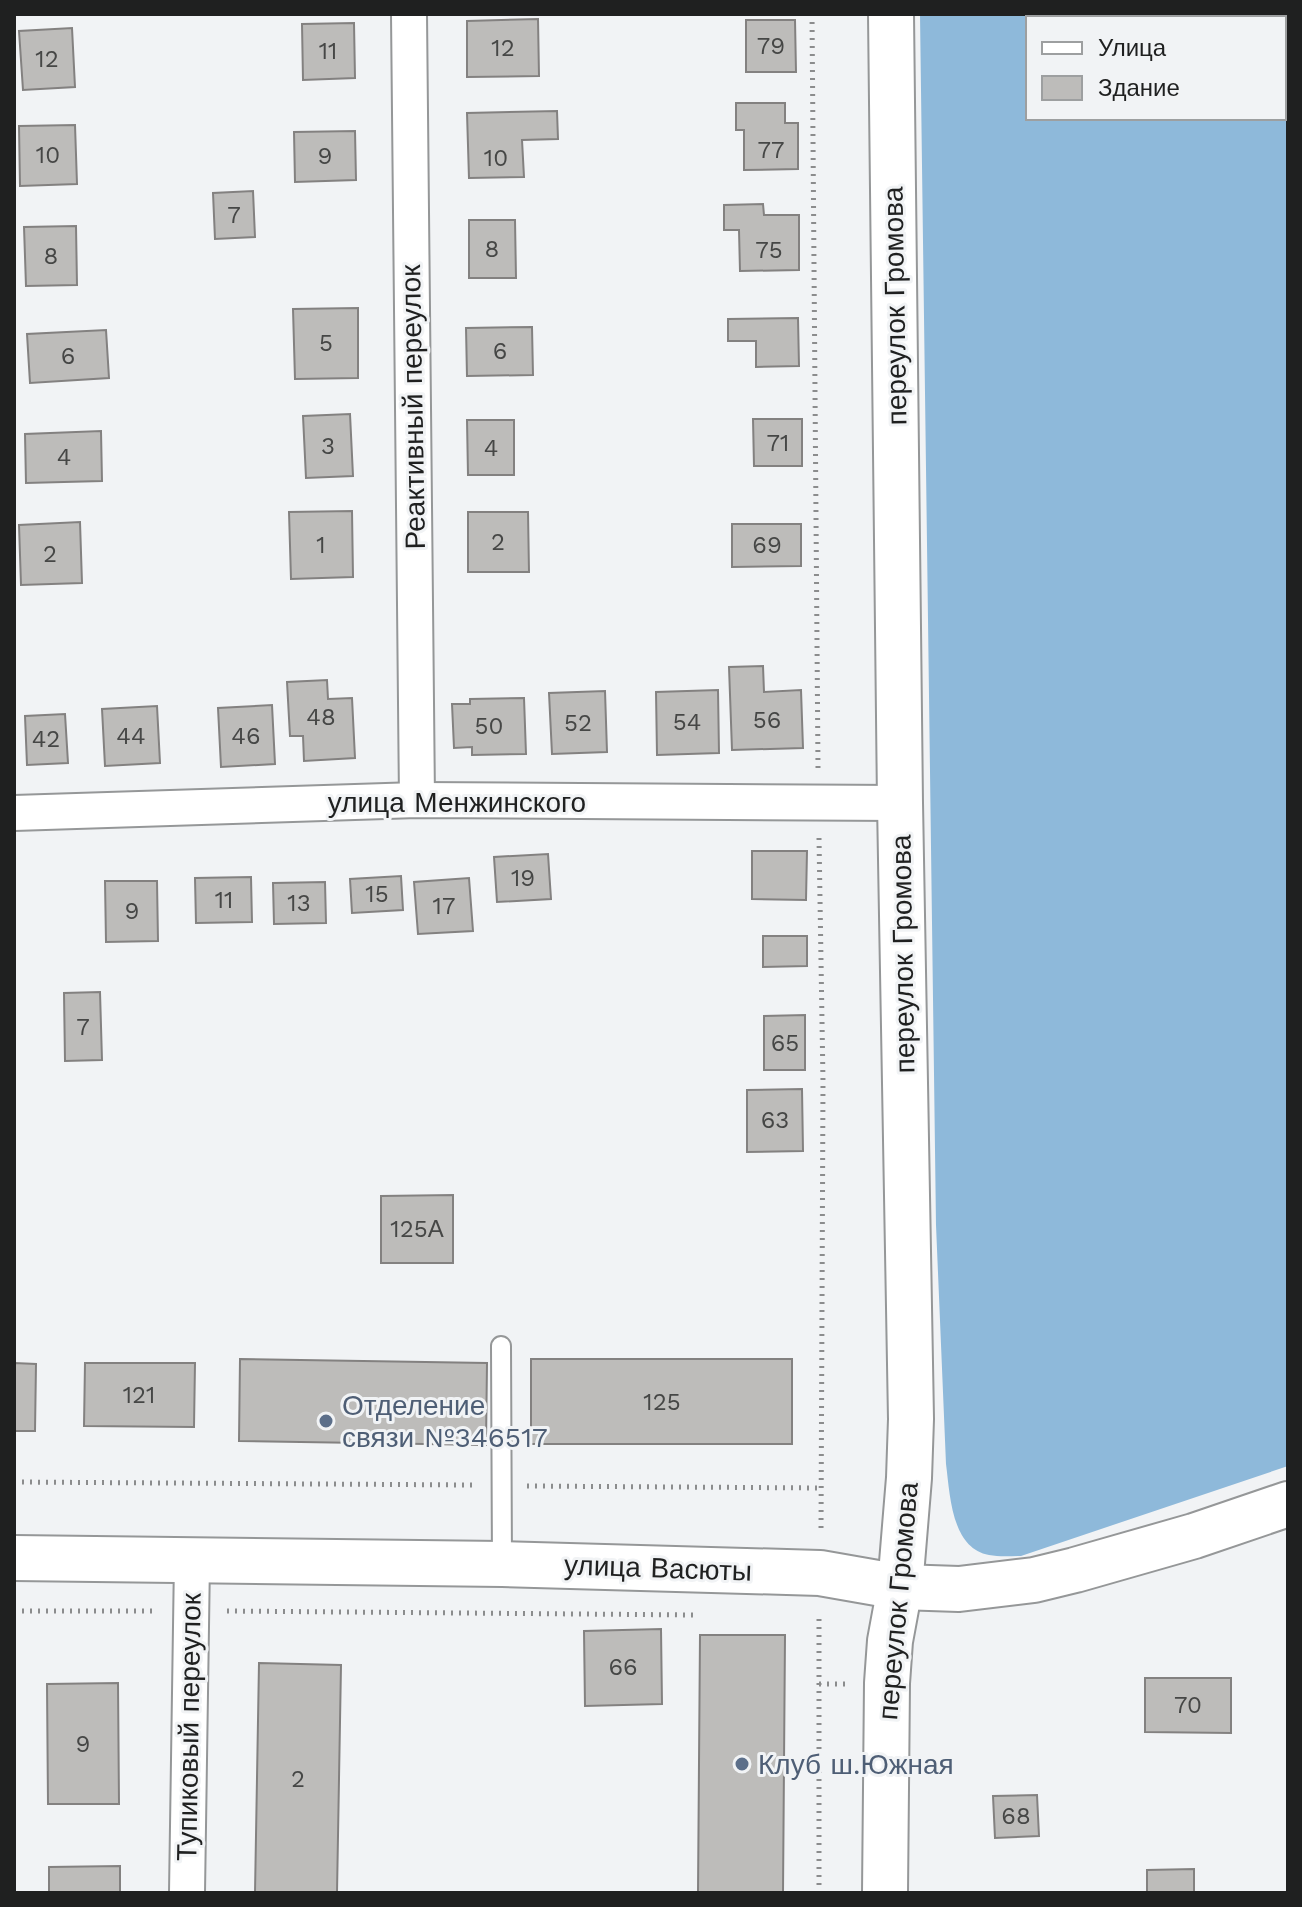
<svg xmlns="http://www.w3.org/2000/svg" width="1302" height="1907" viewBox="0 0 1302 1907" font-family="'Work Sans',sans-serif">
	<rect width="100%" height="100%" fill="#f1f3f5"/>
	<path fill="#8eb9da" fill-rule="evenodd" d="M920 14H1288V1466L1021 1556C1011 1556 999 1557 989 1555 951 1548 950 1494 946 1464L936 1225ZM1028 18H1284V118H1028Z"/>
	<g fill="#bdbcba" stroke="#838180" stroke-width="2">
		<polygon points="538,19 539,76 467,77 467,21"/>
		<polygon points="746,20 795,20 796,72 746,72"/>
		<polygon points="354,23 355,78 303,80 302,24"/>
		<polygon points="72,28 75,87 23,90 19,31"/>
		<polygon points="736,103 785,103 785,123 798,123 798,169 744,170 744,130 736,130"/>
		<polygon points="557,111 558,139 522,140 524,177 469,178 467,113"/>
		<polygon points="75,125 77,184 20,186 19,126"/>
		<polygon points="355,131 356,180 295,182 294,132"/>
		<polygon points="253,191 255,237 215,239 213,193"/>
		<polygon points="763,204 764,215 799,215 799,270 740,271 739,230 724,230 724,205"/>
		<polygon points="469,220 515,220 516,278 469,278"/>
		<polygon points="76,226 77,285 26,286 24,227"/>
		<polygon points="358,308 358,378 295,379 293,309"/>
		<polygon points="798,318 799,366 756,367 756,341 728,341 728,319"/>
		<polygon points="532,327 533,375 467,376 466,328"/>
		<polygon points="106,330 109,378 30,383 27,334"/>
		<polygon points="350,414 353,476 306,478 303,416"/>
		<polygon points="753,419 802,419 802,466 754,466"/>
		<polygon points="467,420 514,420 514,475 468,475"/>
		<polygon points="101,431 102,481 26,483 25,434"/>
		<polygon points="352,511 353,577 291,579 289,512"/>
		<polygon points="468,512 528,512 529,572 468,572"/>
		<polygon points="80,522 82,583 21,585 19,525"/>
		<polygon points="732,524 801,524 801,566 732,567"/>
		<polygon points="763,666 764,692 801,690 803,748 732,750 729,667"/>
		<polygon points="327,680 328,699 352,698 355,758 304,761 303,736 290,736 287,682"/>
		<polygon points="718,690 719,753 657,755 656,692"/>
		<polygon points="605,691 607,752 552,754 549,693"/>
		<polygon points="524,698 526,754 472,755 472,747 454,748 452,704 470,704 470,699"/>
		<polygon points="272,705 275,764 221,767 218,708"/>
		<polygon points="157,706 160,763 105,766 102,709"/>
		<polygon points="65,714 68,763 27,765 25,716"/>
		<polygon points="752,851 807,851 806,900 752,899"/>
		<polygon points="548,854 551,899 497,902 494,857"/>
		<polygon points="401,876 403,910 352,913 350,879"/>
		<polygon points="251,877 252,922 196,923 195,878"/>
		<polygon points="469,878 473,931 418,934 414,882"/>
		<polygon points="105,881 157,881 158,941 106,942"/>
		<polygon points="325,882 326,923 274,924 273,883"/>
		<polygon points="763,936 807,936 807,966 763,967"/>
		<polygon points="100,992 102,1060 65,1061 64,993"/>
		<polygon points="805,1015 805,1070 764,1070 764,1016"/>
		<polygon points="802,1089 803,1151 747,1152 747,1090"/>
		<polygon points="453,1195 453,1263 381,1263 381,1196"/>
		<polygon points="240,1359 487,1363 486,1445 239,1441"/>
		<rect x="531" y="1359" width="261" height="85"/>
		<polygon points="14,1363 36,1364 35,1431 14,1431"/>
		<polygon points="85,1363 195,1363 194,1427 84,1426"/>
		<polygon points="661,1629 662,1704 585,1706 584,1631"/>
		<polygon points="700,1635 785,1635 783,1893 698,1893"/>
		<polygon points="259,1663 341,1665 337,1893 255,1893"/>
		<polygon points="1145,1678 1231,1678 1231,1733 1145,1732"/>
		<polygon points="118,1683 119,1804 48,1804 47,1684"/>
		<polygon points="1037,1795 1039,1836 995,1838 993,1796"/>
		<polygon points="120,1866 120,1893 49,1893 49,1867"/>
		<polygon points="1194,1869 1194,1893 1147,1893 1147,1870"/>
	</g>
	<g fill="none" stroke-linecap="round" stroke-linejoin="round">
		<g stroke="#959798" stroke-width="22">
			<polyline id="service" points="501,1346 502,1564"/>
		</g>
		<g stroke="#959798" stroke-width="38">
			<g id="minor">
				<polyline points="409,14 417,800"/>
				<polyline points="14,813 417,800 900,803"/>
				<polyline points="187,1893 192,1560"/>
			</g>
		</g>
		<g stroke="#959798" stroke-width="48">
			<g id="tertiary">
				<polyline points="14,1558 502,1564 820,1573 900,1587 959,1589 1034,1580 1075,1570 1194,1536 1288,1504"/>
				<polyline points="885,1893 887,1683 890,1641 900,1587 909,1478 911,1419 900,803 891,14"/>
			</g>
		</g>
		<g stroke="#8b8c8d" stroke-width="5" stroke-dasharray="2 6" stroke-linecap="butt">
			<polyline points="812,14 818,768"/>
			<polyline points="819,838 823,1082 821,1532"/>
			<polyline points="14,1482 473,1485"/>
			<polyline points="527,1486 822,1488"/>
			<polyline points="14,1611 157,1611"/>
			<polyline points="227,1611 697,1615"/>
			<polyline points="819,1684 846,1684"/>
			<polyline points="819,1893 819,1614"/>
		</g>
		<use href="#service" stroke="#fff" stroke-width="18"/>
		<use href="#minor" stroke="#fff" stroke-width="34"/>
		<use href="#tertiary" stroke="#fff" stroke-width="44"/>
	</g>
	<g fill="#5c6f8a" stroke="#f1f3f5" stroke-width="3">
		<circle cx="326" cy="1421" r="8"/>
		<circle cx="742" cy="1764" r="8"/>
	</g>
	<g text-anchor="middle" dominant-baseline="central" stroke-width="6" stroke-linejoin="round" paint-order="stroke">
		<g font-size="24" fill="#464746">
			<text x="771" y="46">79</text>
			<text x="503" y="48">12</text>
			<text x="328" y="51">11</text>
			<text x="47" y="59">12</text>
			<text x="771" y="150">77</text>
			<text x="48" y="155">10</text>
			<text x="325" y="156">9</text>
			<text x="496" y="158">10</text>
			<text x="234" y="215">7</text>
			<text x="492" y="249">8</text>
			<text x="769" y="250">75</text>
			<text x="51" y="256">8</text>
			<text x="326" y="343">5</text>
			<text x="500" y="351">6</text>
			<text x="68" y="356">6</text>
			<text x="778" y="443">71</text>
			<text x="328" y="446">3</text>
			<text x="491" y="448">4</text>
			<text x="64" y="457">4</text>
			<text x="498" y="542">2</text>
			<text x="321" y="545">1</text>
			<text x="767" y="545">69</text>
			<text x="50" y="554">2</text>
			<text x="321" y="717">48</text>
			<text x="767" y="720">56</text>
			<text x="687" y="722">54</text>
			<text x="578" y="723">52</text>
			<text x="489" y="726">50</text>
			<text x="131" y="736">44</text>
			<text x="246" y="736">46</text>
			<text x="46" y="739">42</text>
			<text x="523" y="878">19</text>
			<text x="377" y="894">15</text>
			<text x="224" y="900">11</text>
			<text x="299" y="903">13</text>
			<text x="444" y="906">17</text>
			<text x="132" y="911">9</text>
			<text x="83" y="1027">7</text>
			<text x="785" y="1043">65</text>
			<text x="775" y="1120">63</text>
			<text x="417" y="1229">125А</text>
			<text x="139" y="1395">121</text>
			<text x="662" y="1402">125</text>
			<text x="623" y="1667">66</text>
			<text x="1188" y="1705">70</text>
			<text x="83" y="1744">9</text>
			<text x="298" y="1779">2</text>
			<text x="1016" y="1816">68</text>
		</g>
		<g font-size="28" fill="#1f2020" stroke="#f1f3f5">
			<text transform="translate(895 306) rotate(-91)">переулок Громова</text>
			<text transform="translate(413 407) rotate(-91)">Реактивный переулок</text>
			<text x="457" y="802">улица Менжинского</text>
			<text transform="translate(903 954) rotate(-91)">переулок Громова</text>
			<text transform="translate(658 1568) rotate(2)">улица Васюты</text>
			<text transform="translate(898 1601) rotate(-85)">переулок Громова</text>
			<text transform="translate(189 1727) rotate(-89)">Тупиковый переулок</text>
		</g>
		<g font-size="28" fill="#4e5e75" stroke="#f1f3f5" text-anchor="start">
			<text x="342" y="1405">Отделение<tspan x="342" dy="32">связи №346517</tspan></text>
			<text x="758" y="1764">Клуб ш.Южная</text>
		</g>
	</g>
	<rect width="1302" height="1907" fill="none" stroke="#1f2020" stroke-width="32"/>
	<rect x="1026" y="16" width="260" height="104" fill="#f1f3f5" stroke="#9d9fa0" stroke-width="2"/>
	<rect x="1042" y="42" width="40" height="12" fill="#ffffff" stroke="#9d9fa0" stroke-width="2"/>
	<text x="1098" y="56" font-size="24" fill="#1f2020">Улица</text>
	<rect x="1042" y="76" width="40" height="24" fill="#bdbcba" stroke="#9d9fa0" stroke-width="2"/>
	<text x="1098" y="96" font-size="24" fill="#1f2020">Здание</text>
</svg>
